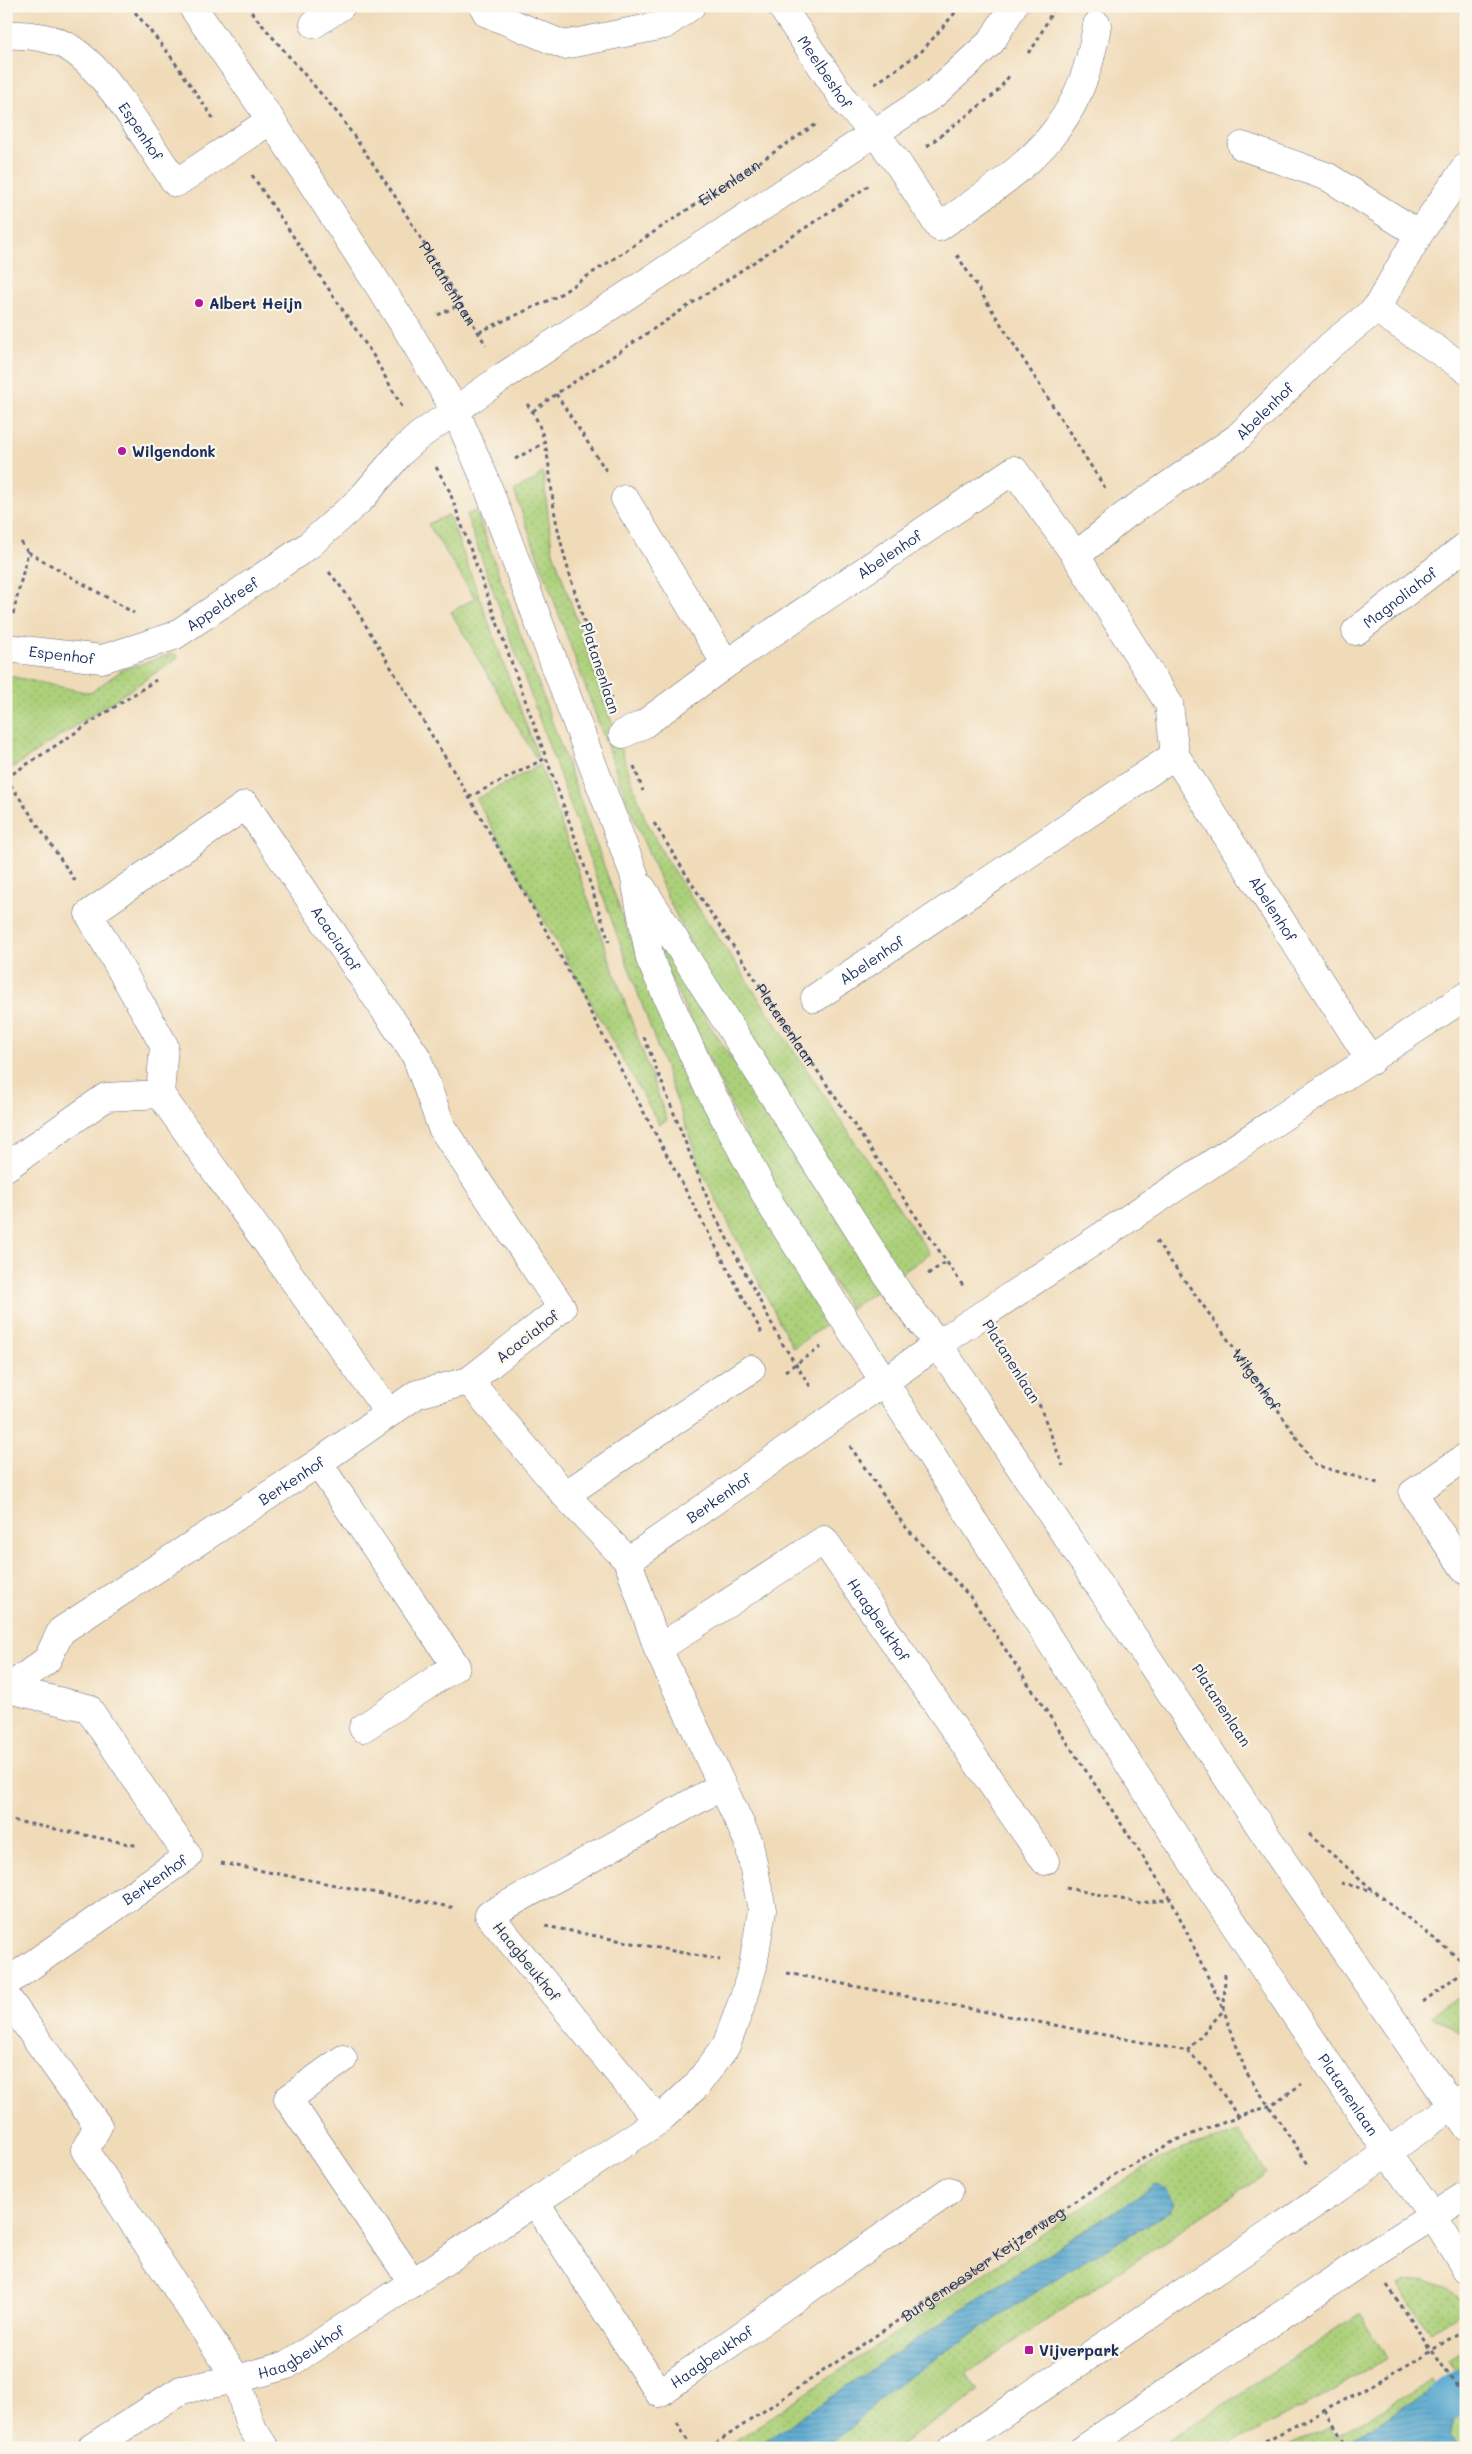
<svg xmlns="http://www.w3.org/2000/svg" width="1472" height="2454" viewBox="0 0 1472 2454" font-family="Mali,sans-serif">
	<defs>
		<pattern id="grass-dots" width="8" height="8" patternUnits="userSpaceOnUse" patternTransform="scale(1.25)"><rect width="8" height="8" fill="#acd079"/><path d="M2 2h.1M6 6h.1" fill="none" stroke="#93b36b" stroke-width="1.8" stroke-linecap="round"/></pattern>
		<pattern id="water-rules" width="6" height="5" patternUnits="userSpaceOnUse" patternTransform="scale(1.25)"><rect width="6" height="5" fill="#53a6ce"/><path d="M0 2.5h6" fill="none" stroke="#48a"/></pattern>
	</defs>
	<rect width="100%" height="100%" fill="#fbf7ec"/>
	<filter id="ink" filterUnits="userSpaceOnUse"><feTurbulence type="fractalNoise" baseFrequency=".02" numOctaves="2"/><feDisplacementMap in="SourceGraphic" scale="10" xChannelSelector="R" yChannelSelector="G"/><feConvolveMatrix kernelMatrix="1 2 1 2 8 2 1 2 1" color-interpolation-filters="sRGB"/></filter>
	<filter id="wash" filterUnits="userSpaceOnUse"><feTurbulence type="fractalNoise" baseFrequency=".0096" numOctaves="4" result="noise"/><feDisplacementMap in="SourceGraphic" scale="20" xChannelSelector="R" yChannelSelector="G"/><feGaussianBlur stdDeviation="1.12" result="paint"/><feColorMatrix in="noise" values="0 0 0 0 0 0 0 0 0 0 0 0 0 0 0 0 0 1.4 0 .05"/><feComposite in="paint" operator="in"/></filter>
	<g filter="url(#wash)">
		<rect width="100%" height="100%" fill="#f0dbb9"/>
		<g fill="url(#grass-dots)" stroke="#64806c">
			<polygon points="543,472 552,548 644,816 667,861 930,1254 899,1275 720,1001 668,899 631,812 514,491 533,481"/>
			<polygon points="476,511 629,935 661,1012 833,1320 793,1348 703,1174 466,515"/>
			<polygon points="449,515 538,757 536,758 451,612 475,598 428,524"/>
			<polygon points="174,653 178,658 12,768 6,760 6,691 9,676 90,693 122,670"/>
			<polygon points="540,765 667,1120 659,1124 476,799"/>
			<polygon points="660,943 668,946 709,1024 882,1287 850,1309 754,1154 657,949"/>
			<polygon points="1466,1987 1466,2036 1431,2015 1459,1996"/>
			<polygon points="1239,2132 1267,2173 966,2374 978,2392 895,2448 826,2448 848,2430 890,2389 1077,2265 1170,2212 1175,2202 1171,2196 1114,2211 960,2310 755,2448 725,2448 1090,2202 1150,2164 1177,2151"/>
			<polygon points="1424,2280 1445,2286 1466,2306 1466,2309 1431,2332 1398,2286 1406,2282"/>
			<polygon points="1359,2314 1388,2358 1321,2397 1223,2448 1158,2448"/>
			<polygon points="1466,2347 1466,2367 1456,2372 1450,2359"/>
			<polygon points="1432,2380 1437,2386 1339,2448 1284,2448 1329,2427 1335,2437"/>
			<polygon points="1456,2414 1466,2429 1466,2448 1460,2448 1450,2435"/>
		</g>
		<g fill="url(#water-rules)" stroke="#376a96">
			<polygon points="1156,2185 1166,2190 1175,2202 1170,2212 1077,2265 890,2389 848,2430 826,2448 755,2448 960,2310"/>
			<polygon points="1437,2386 1456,2414 1450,2435 1460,2448 1415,2448 1412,2444 1407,2448 1339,2448"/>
		</g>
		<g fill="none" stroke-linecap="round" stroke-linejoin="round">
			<polyline stroke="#53a6ce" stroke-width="41" points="1447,2401 1466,2388"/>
		</g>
	</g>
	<g filter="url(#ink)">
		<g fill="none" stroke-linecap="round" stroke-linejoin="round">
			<g stroke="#666b7e" stroke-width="29">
				<g id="minor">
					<path id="s6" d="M192 6 271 120 407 329 455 410 484 477 634 874 650 959 706 1083 771 1205 1177 1839 1388 2153 1433 2216 1466 2269"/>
					<polyline points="483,6 487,13 564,45 664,25 691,6"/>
					<path id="s7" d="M781 6 847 104 875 133 899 165 939 227C1024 168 1080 135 1097 25"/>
					<polyline points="314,24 341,6"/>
					<path id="s8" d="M6 35C27 34 55 37 73 50 111 76 148 144 176 183L271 120"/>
					<polyline points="1242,146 1328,177 1419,234"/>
					<polyline points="1376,309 1466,369"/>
					<path id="s9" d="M625 499 726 664 1014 470 1076 556 1169 704 1175 755 1371 1061"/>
					<path id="s10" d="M1076 556 1124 516 1237 438 1330 346 1376 309 1419 234 1466 167"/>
					<path id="s11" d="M1356 631 1466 546"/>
					<path id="s12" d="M6 648 102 659 174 636 308 546 361 499 401 452 419 436 504 376 934 94 991 42 1013 6"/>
					<polyline points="623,734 644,724 726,664"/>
					<polyline points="642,888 899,1294 938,1344 1289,1870 1466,2126"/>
					<path id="s13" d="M815 998 1175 755"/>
					<path id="s14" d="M160 1094 164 1045 89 914 246 805 416 1056 442 1128 562 1308 469 1381"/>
					<polyline points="6,1167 106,1097 160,1094 389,1413"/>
					<polyline points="1466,1457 1413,1493 1466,1571"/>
					<polyline points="318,1463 456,1666 363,1728"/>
					<polyline points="565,1495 751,1369"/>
					<path id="s15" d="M658 1649 824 1540 1045 1861"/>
					<path id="s16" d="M6 1690 47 1660 61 1631 318 1463 417 1394 469 1381 565 1495 628 1561 938 1344 1466 996"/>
					<path id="s17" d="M6 1983 188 1856 88 1708 8 1689"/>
					<polyline points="6,1996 98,2126 85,2150 237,2379 249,2423 265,2448"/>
					<polyline points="343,2059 288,2099 413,2283"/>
					<polyline points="658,2121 489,1915 722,1786"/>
					<path id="s18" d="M536 2203 659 2393 949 2191"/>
					<path id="s19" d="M91 2448 181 2390 237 2379 287 2365 658 2121 696 2086 726 2046 744 1997 753 1966 762 1910 749 1843 658 1649 628 1561"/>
				</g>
			</g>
			<g stroke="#666b7e" stroke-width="29">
				<g id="major">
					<polyline points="952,2448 1328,2195 1466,2096"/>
					<polyline points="1084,2448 1368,2257 1466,2195"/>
				</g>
			</g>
			<g stroke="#666b7e" stroke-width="3" stroke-dasharray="4 4" stroke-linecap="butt">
				<polyline points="130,6 169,54 213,118"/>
				<path id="s1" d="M246 6 340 116 393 193 486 345"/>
				<polyline points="1028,53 1036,43 1055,6"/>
				<polyline points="875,84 922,51 961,6"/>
				<polyline points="927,146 995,94 1010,75"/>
				<polyline points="252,175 373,355 402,407"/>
				<polyline points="957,255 1105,488"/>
				<polyline points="438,315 461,304"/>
				<path id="s2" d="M479 332 556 297 818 123"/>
				<polyline points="556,394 607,472"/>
				<path d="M527 404C553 437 548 486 557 525 570 585 592 644 612 701"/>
				<polyline points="533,411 556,394 871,184"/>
				<polyline points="515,459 544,443"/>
				<polyline points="436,467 449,490 577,843 609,942"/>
				<polyline points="28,552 134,613"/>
				<polyline points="329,572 348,596 469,797 556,948 761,1331 760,1335"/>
				<polyline points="13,614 28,552 20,541"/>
				<polyline points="634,766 643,791"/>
				<polyline points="6,778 156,680"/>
				<polyline points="6,778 76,882"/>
				<polyline points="469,797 546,758"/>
				<path id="s3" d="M654 823 706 906 963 1286"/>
				<polyline points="644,1037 712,1210 782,1343 812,1389"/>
				<path id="s4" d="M1156 1241 1264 1389 1315 1465 1381 1484"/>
				<polyline points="928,1274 946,1262"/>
				<polyline points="1001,1343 1039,1404 1063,1466"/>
				<polyline points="785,1371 821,1347"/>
				<polyline points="850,1446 903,1524 972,1599 1171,1899 1224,2011"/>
				<polyline points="6,1819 139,1846"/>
				<polyline points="1309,1834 1374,1891 1466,1964"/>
				<polyline points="221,1863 455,1908"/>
				<polyline points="1341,1883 1373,1891"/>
				<polyline points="1066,1888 1141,1903 1171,1899"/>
				<polyline points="545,1926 720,1960"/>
				<polyline points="787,1973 1187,2051 1206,2069 1239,2118"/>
				<polyline points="1225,1974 1224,2011 1246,2072 1310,2167"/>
				<polyline points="1423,2002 1466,1969"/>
				<polyline points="1187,2051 1223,2011"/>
				<polyline points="1387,2285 1466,2400"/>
				<polyline points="1325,2411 1348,2448"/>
				<polyline points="677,2423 692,2448"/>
				<path id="s5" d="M709 2448 1117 2173 1176 2140 1269 2106 1302 2084"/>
				<path d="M1251 2448C1324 2411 1398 2374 1466 2328"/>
			</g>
			<use href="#minor" stroke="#fff" stroke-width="28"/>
			<use href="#major" stroke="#fff" stroke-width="28"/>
		</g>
	</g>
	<g fill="#b5179e" stroke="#fbf7ec" stroke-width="2">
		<circle cx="199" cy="303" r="5"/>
		<circle cx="122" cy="451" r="5"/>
		<rect x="1024" y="2345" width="10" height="10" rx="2.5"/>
	</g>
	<g text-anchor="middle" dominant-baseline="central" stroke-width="4.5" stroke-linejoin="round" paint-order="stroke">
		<g font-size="15" fill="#1b2f5e" stroke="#fbf7ec">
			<text stroke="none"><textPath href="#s7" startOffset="79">Meelbeshof</textPath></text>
			<text stroke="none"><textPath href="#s8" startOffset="176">Espenhof</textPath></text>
			<text stroke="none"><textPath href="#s2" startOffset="292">Eikenlaan</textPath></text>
			<text stroke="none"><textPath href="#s1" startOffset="344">Platanenlaan</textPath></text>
			<text stroke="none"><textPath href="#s10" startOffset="238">Abelenhof</textPath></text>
			<text stroke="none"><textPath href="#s9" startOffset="390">Abelenhof</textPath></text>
			<text stroke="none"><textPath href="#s11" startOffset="55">Magnoliahof</textPath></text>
			<text stroke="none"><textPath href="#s12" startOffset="230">Appeldreef</textPath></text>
			<text stroke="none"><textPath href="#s12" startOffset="56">Espenhof</textPath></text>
			<text transform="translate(601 668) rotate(72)">Platanenlaan</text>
			<text stroke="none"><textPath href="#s9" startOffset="1055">Abelenhof</textPath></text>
			<text stroke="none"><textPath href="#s14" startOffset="552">Acaciahof</textPath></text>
			<text stroke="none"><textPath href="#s13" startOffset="68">Abelenhof</textPath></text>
			<text stroke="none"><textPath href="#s3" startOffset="241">Platanenlaan</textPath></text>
			<text transform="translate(527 1336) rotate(-38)">Acaciahof</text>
			<text transform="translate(1012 1361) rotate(58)">Platanenlaan</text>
			<text stroke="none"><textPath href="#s4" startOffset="171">Wilgenhof</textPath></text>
			<text stroke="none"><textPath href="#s16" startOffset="358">Berkenhof</textPath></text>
			<text stroke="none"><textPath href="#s16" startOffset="915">Berkenhof</textPath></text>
			<text stroke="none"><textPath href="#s15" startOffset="295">Haagbeukhof</textPath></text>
			<text transform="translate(1222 1705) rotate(57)">Platanenlaan</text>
			<text stroke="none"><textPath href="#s17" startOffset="181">Berkenhof</textPath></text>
			<text transform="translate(527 1961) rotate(51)">Haagbeukhof</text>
			<text stroke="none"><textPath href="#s6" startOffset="2401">Platanenlaan</textPath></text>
			<text stroke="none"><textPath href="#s5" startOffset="330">Burgemeester Keijzerweg</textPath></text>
			<text stroke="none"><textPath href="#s19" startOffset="234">Haagbeukhof</textPath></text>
			<text stroke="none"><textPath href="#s18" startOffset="290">Haagbeukhof</textPath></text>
		</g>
		<g font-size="15" font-weight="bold" fill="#1b2f5e" stroke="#fbf7ec" text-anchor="start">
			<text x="209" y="303">Albert Heijn</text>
			<text x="132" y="451">Wilgendonk</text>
			<text x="1039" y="2350">Vijverpark</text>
		</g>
	</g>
	<rect width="1472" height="2454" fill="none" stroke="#fbf7ec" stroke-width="25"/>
</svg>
